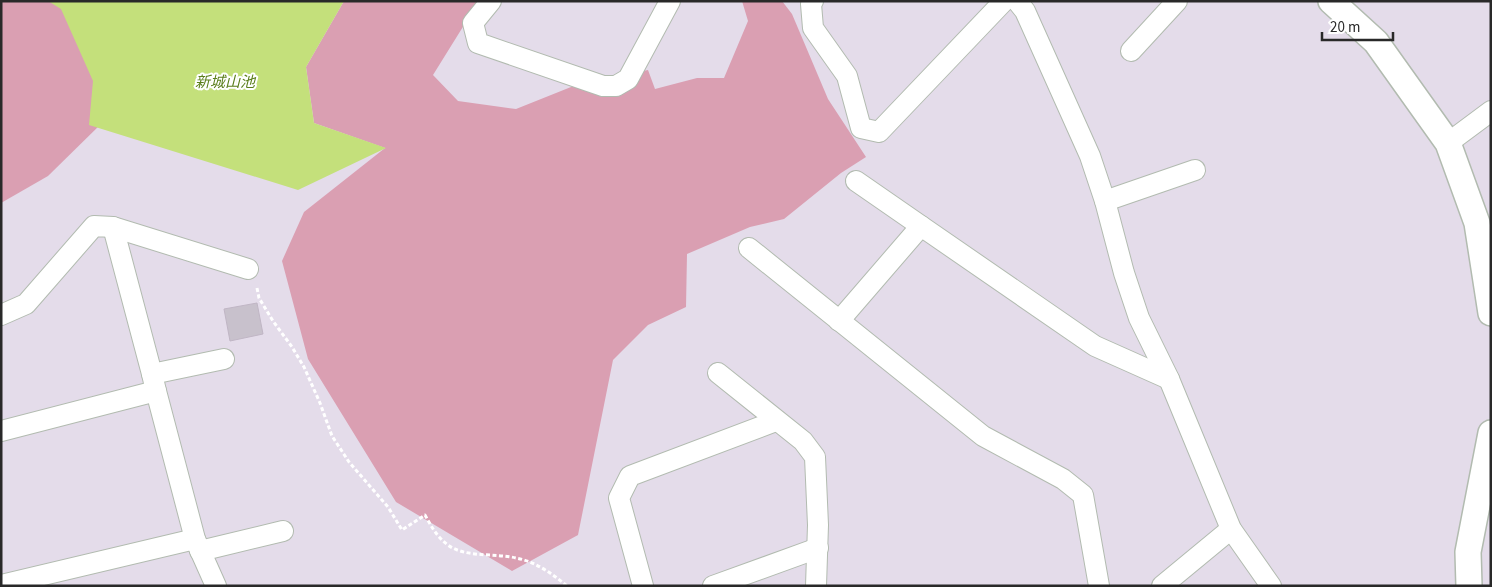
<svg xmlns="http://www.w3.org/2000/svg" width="1492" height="587" viewBox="0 0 1492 587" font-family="'Source Sans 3','Noto Sans JP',sans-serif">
	<rect width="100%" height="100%" fill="#e4dcea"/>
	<g fill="#da9fb2">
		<polygon points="1,1 67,1 99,70 103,122 48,176 1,203"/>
		<polygon points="344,1 479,1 433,75 458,101 516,109 576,85 648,70 655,89 697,78 724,78 748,21 742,1 782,1 792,14 828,99 866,157 841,173 784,219 750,227 687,254 686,307 648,325 613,360 578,535 512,571 396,502 308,359 282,261 304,212 385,148 314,123 306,67"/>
	</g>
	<polygon fill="#c4e07b" points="48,1 344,1 306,67 314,123 386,148 298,190 89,125 93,81 61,9"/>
	<polygon fill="#c8c1cc" stroke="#c0b6c5" points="257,303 263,334 230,341 224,309"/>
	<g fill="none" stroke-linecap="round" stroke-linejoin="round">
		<g stroke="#b2bbb0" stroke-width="22">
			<g id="minor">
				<polyline points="491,1 473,23 478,43 603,86 616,86 628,79 670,1"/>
				<polyline points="813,1 811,4 813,28 847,76 861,128 879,132 1004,1"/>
				<polyline points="1017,1 1025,11 1090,156 1105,201 1124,273 1139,318 1169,379 1231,529 1271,586"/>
				<polyline points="1131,51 1177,1"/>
				<polyline points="1448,143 1491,111"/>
				<polyline points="856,181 921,226"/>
				<polyline points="1105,201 1195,170"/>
				<polyline points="113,227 152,374"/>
				<polyline points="749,248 983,436 1063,479 1083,495 1099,586"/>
				<polyline points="1,315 26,304 94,226 113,227 248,269"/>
				<polyline points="839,321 921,226 1095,346 1169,379"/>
				<polyline points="718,373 803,441 815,457 818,525 816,586"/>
				<polyline points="156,391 195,539 216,586"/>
				<polyline points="1,431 156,391 152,374 224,359"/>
				<polyline points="200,551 283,531"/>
				<polyline points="1,585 195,539"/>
				<polyline points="643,586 619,498 630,476 776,421"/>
				<polyline points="713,586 818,548"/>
				<polyline points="1162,586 1231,529"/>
			</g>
		</g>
		<g stroke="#b2bbb0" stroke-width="28">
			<g id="tertiary">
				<polyline points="1331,1 1376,42 1448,143 1477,223 1491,313"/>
				<polyline points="1469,586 1468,552 1491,433"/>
			</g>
		</g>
		<path stroke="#fff" stroke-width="3" stroke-dasharray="4 2.5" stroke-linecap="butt" d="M257 288 259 298 273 321 292 347 304 367 320 403 332 436 349 462 388 507 402 530 425 515C431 526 437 537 448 545 465 558 496 553 516 558 534 561 553 574 567 586"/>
		<use href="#minor" stroke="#fff" stroke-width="20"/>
		<use href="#tertiary" stroke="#fff" stroke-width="25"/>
	</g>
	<g text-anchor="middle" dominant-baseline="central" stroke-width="4" stroke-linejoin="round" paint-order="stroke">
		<g font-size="15" font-style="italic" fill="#5a7e1b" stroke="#fff">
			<text x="225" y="82">新城山池</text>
		</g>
	</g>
	<rect width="1492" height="587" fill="none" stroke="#292929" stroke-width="5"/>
	<path d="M1322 32v8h71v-8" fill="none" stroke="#292929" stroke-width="2.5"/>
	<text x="1330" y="32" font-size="15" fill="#292929" stroke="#ffffff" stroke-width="4" paint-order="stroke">20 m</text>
</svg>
